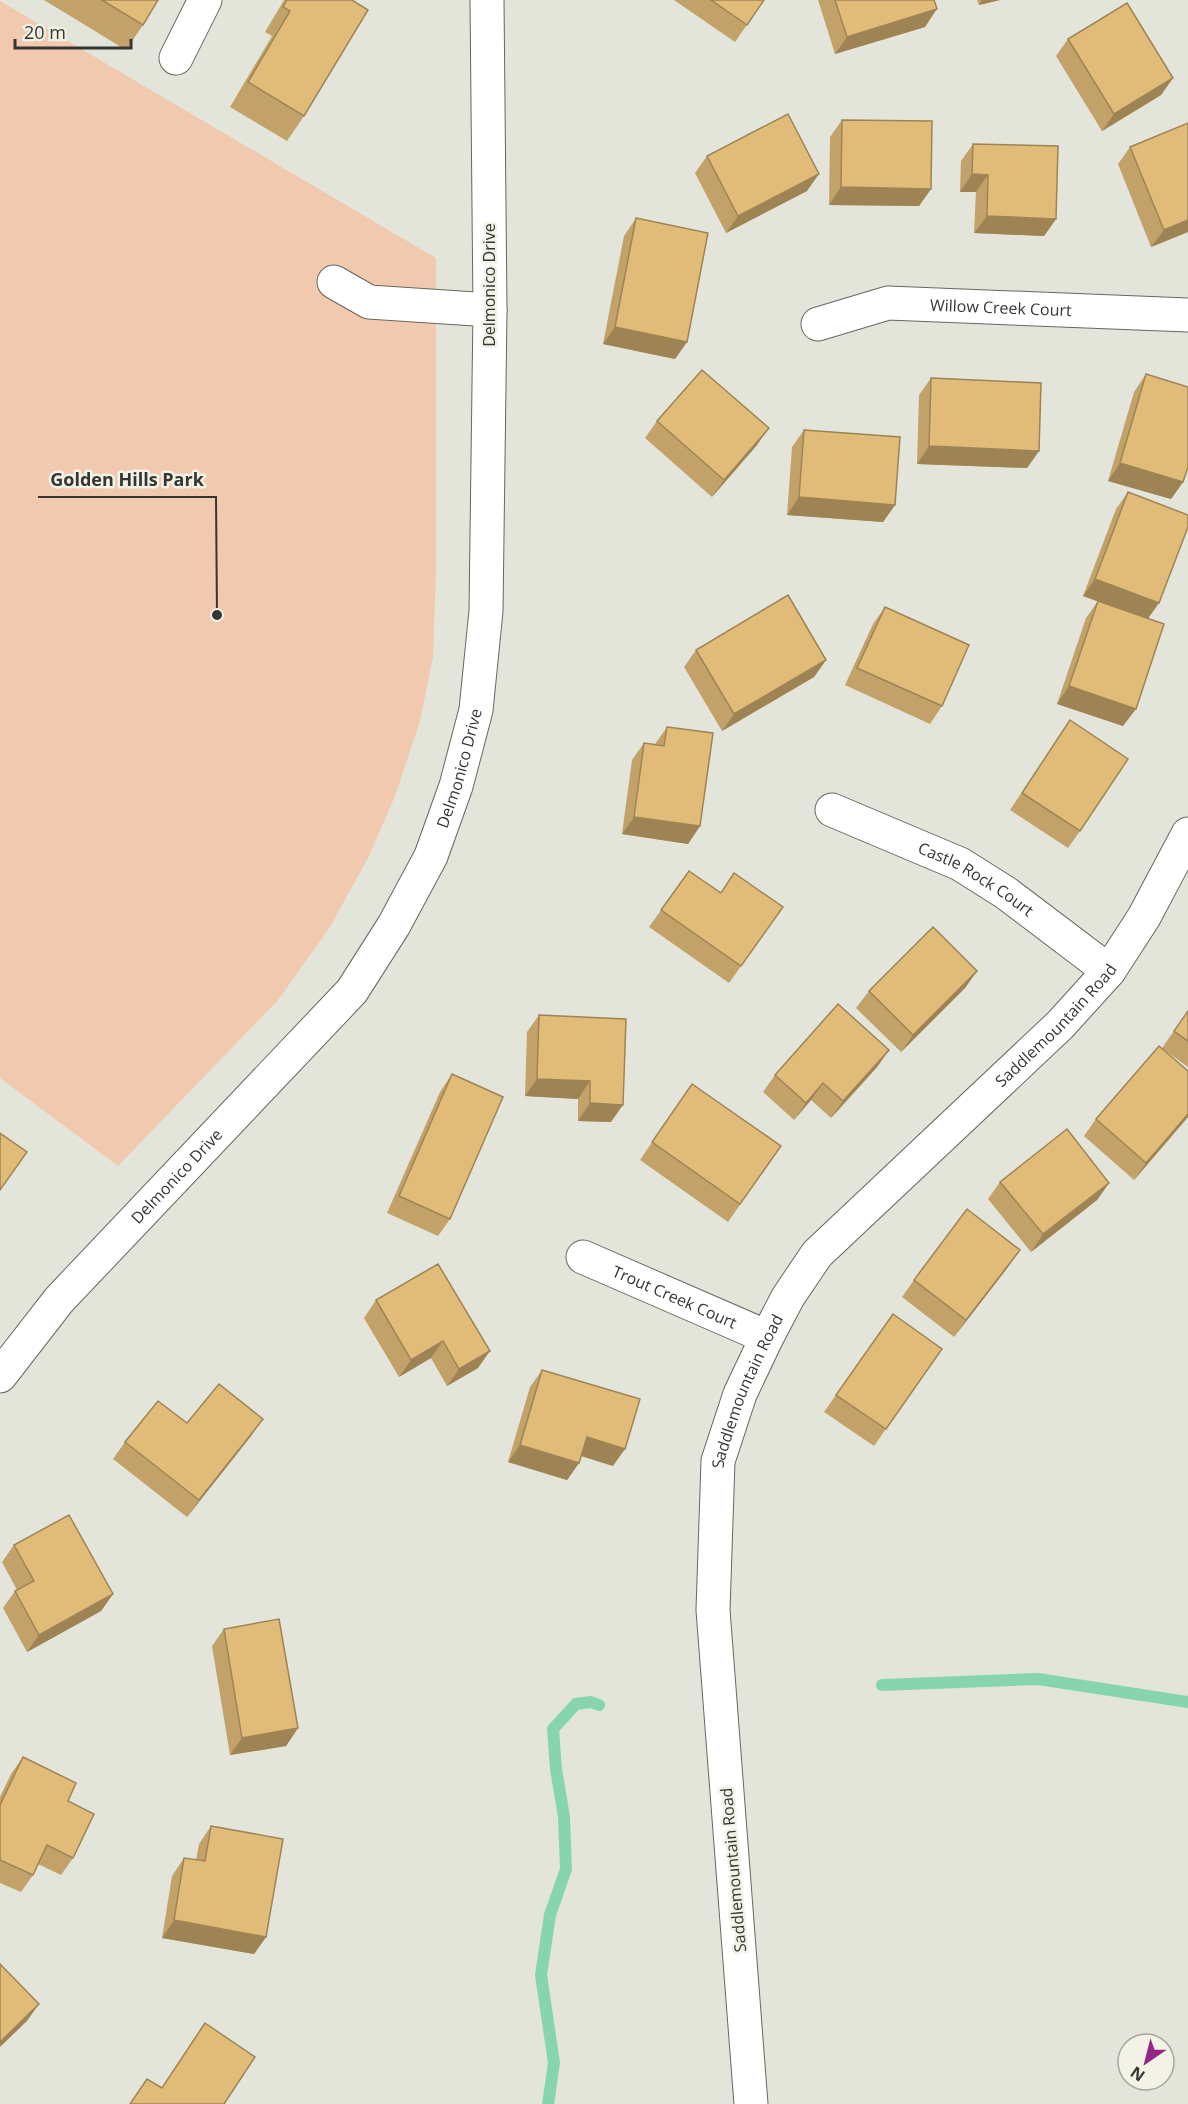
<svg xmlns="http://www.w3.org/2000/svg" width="1188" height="2104" viewBox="0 0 1188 2104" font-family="'Open Sans',sans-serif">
	<rect width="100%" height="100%" fill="#e4e5da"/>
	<polygon fill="#f1c9ae" points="0,1 436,258 436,572 433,657 420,721 395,796 368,858 330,927 279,999 118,1166 0,1078"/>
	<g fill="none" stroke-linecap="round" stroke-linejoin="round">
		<g stroke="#87d5ae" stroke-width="12">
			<polyline points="882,1685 1038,1679 1188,1702"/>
			<polyline points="548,2104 554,2063 541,1975 550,1915 566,1869 564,1817 556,1769 553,1729 576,1704 591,1702 599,1705"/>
		</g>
		<g stroke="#67675e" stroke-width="35">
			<g id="minor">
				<polyline points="176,58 205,0"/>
				<polyline points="334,282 369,302 490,310"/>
				<path id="s1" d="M818 324 888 303 1188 315"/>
				<path id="s2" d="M832 810 960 864 1006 893 1109 971"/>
				<path id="s3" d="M583 1257 767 1337"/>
				<path id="s4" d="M0 1376 59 1300 352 991 394 925 431 856 456 786 476 710 486 611 490 310 487 0"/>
				<path id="s5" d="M751 2104 713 1610 718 1461 740 1394 767 1337 788 1297 817 1254 1060 1025 1109 971 1144 917 1188 834"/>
			</g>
		</g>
		<use href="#minor" stroke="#fff" stroke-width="33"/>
	</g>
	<g fill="#c2a268">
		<polygon points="44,0 158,0 143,25 126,50"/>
		<polygon points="284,0 352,0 304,116 287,141 230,107 272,36 265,32"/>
		<polygon points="674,0 764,0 735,42"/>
		<polygon points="818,0 934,0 925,27 835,54"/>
		<polygon points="977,0 1000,0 979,5"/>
		<polygon points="1068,39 1173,78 1161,95 1102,131 1056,56"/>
		<polygon points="842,120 931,189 919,206 829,205 830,137"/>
		<polygon points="973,144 1056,219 1044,236 974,233 976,192 960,192 961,161"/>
		<polygon points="1130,147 1188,232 1151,247 1118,164"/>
		<polygon points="707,156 807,191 726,233 695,173"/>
		<polygon points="636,218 687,342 675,359 603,344 624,236"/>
		<polygon points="1146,374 1183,482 1171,499 1108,481 1134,392"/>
		<polygon points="931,378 1039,451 1027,468 917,464 919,395"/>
		<polygon points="657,421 757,445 712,497 645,438"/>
		<polygon points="804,430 895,505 883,522 787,515 792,447"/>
		<polygon points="1128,492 1148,618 1123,726 1057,704 1086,618 1098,601 1083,596 1116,509"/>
		<polygon points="885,607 942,706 930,724 845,685 873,624"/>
		<polygon points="696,650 826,660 814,677 722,731 684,667"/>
		<polygon points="1070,720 1080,831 1068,848 1010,810"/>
		<polygon points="667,727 700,826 688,844 622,834 632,760 644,743 655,744"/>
		<polygon points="689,871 721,893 783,907 729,983 649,927"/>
		<polygon points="977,971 965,988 901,1052 856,1008 869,991"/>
		<polygon points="1188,1011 1188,1067 1163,1049 1188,1117 1134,1180 1084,1136 1096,1119 1162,1048"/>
		<polygon points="539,1015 626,1019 611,1122 578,1121 578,1099 525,1096 527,1032"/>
		<polygon points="889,1050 877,1067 831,1118 811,1100 794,1120 763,1092 775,1075"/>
		<polygon points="452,1074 450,1219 438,1236 387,1213 440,1092"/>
		<polygon points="692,1084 781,1146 728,1222 640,1160"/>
		<polygon points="1000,1182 1109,1183 1097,1200 1031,1252 988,1199"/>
		<polygon points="438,1264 478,1368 447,1386 431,1358 399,1377 364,1318 376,1300"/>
		<polygon points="1008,1267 954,1337 902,1297 914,1280"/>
		<polygon points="893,1314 942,1349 874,1446 824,1412"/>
		<polygon points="542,1370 613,1466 581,1456 579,1463 567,1480 508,1462 530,1387"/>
		<polygon points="251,1436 187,1517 113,1459 125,1442"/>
		<polygon points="14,1545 113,1594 101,1611 27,1652 3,1608 15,1591 17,1590 2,1562"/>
		<polygon points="224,1629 298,1728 286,1746 230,1755 212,1646"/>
		<polygon points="23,1757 68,1801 73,1858 61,1875 38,1864 33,1875 21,1892 0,1883 0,1797 11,1774"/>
		<polygon points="211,1826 266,1937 254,1954 162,1938 172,1876 184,1858 196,1860 199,1844"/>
	</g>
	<g fill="#9e8455">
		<polygon points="982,0 1000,0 979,5"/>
		<polygon points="937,9 925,27 835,54 847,37"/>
		<polygon points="1173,78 1161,95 1102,131 1114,114"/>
		<polygon points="819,174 807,191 726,233 738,216"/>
		<polygon points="972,174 988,175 976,192 960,192"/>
		<polygon points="841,187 931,189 919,206 829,205"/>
		<polygon points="987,216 1056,219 1044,236 974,233"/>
		<polygon points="1188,220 1188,232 1151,247 1164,230"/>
		<polygon points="615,327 687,342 675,359 603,344"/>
		<polygon points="769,428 757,445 712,497 724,480"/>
		<polygon points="929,446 1039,451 1027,468 917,464"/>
		<polygon points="1120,463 1183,482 1171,499 1108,481"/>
		<polygon points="799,497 895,505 883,522 787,515"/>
		<polygon points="1095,579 1159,603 1147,620 1083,596"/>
		<polygon points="826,660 814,677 722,731 734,714"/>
		<polygon points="1069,686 1136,709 1123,726 1057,704"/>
		<polygon points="634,817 700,826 688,844 622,834"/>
		<polygon points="977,971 965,988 901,1052 913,1035"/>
		<polygon points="889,1050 877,1067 831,1118 843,1101"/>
		<polygon points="537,1079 590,1081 578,1099 525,1096"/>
		<polygon points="823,1083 811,1100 794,1120 806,1103"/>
		<polygon points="590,1103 623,1105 611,1122 578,1121"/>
		<polygon points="1188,1114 1188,1117 1134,1180 1146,1163"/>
		<polygon points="1109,1183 1097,1200 1031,1252 1043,1234"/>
		<polygon points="1020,1250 1008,1267 954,1337 966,1320"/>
		<polygon points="443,1341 431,1358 399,1377 411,1360"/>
		<polygon points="490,1351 478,1368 447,1386 459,1369"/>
		<polygon points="263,1419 251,1436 187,1517 199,1500"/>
		<polygon points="587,1437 625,1449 613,1466 575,1454"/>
		<polygon points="520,1445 579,1463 567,1480 508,1462"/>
		<polygon points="113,1594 101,1611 27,1652 39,1635"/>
		<polygon points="298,1728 286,1746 230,1755 242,1738"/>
		<polygon points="174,1920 266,1937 254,1954 162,1938"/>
		<polygon points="39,2004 27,2021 0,2047 0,2042"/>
	</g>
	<g fill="#e1bc79" stroke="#9e8455" stroke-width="1.5">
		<polygon points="102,0 158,0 143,25"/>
		<polygon points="287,0 352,0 368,10 304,116 248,82 290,11 283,7"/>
		<polygon points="711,0 764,0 747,25"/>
		<polygon points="835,0 934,0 937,9 847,37"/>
		<polygon points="1127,3 1173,78 1114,114 1068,39"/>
		<polygon points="788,114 819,174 738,216 707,156"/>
		<polygon points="842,120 932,121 931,189 841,187"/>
		<polygon points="1188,123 1188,220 1164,230 1130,147"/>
		<polygon points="973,144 1058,146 1056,219 987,216 988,175 972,174"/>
		<polygon points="636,218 708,233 687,342 615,327"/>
		<polygon points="702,370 769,428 724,480 657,421"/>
		<polygon points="1146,374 1188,387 1188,467 1183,482 1120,463"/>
		<polygon points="931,378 1041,383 1039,451 929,446"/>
		<polygon points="804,430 900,437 895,505 799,497"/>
		<polygon points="1128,492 1188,515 1188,527 1159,603 1095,579"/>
		<polygon points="788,595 826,660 734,714 696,650"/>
		<polygon points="1098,601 1164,624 1136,709 1069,686"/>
		<polygon points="885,607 969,645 942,706 857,668"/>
		<polygon points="1070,720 1128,759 1080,831 1022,793"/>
		<polygon points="667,727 713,733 700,826 634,817 644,743 664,746"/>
		<polygon points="689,871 721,893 734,873 783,907 741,966 661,910"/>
		<polygon points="933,927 977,971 913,1035 869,991"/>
		<polygon points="838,1004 889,1050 843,1101 823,1083 806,1103 775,1075"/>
		<polygon points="1188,1011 1188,1041 1174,1031"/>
		<polygon points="539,1015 626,1019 623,1105 590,1103 590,1081 537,1079"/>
		<polygon points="1159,1046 1188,1071 1188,1114 1146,1163 1096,1119"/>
		<polygon points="452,1074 503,1097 450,1219 399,1196"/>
		<polygon points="692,1084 781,1146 740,1204 652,1142"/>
		<polygon points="1067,1129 1109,1183 1043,1234 1000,1182"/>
		<polygon points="0,1133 27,1152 0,1190"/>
		<polygon points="967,1209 1020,1250 966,1320 914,1280"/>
		<polygon points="438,1264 490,1351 459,1369 443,1341 411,1360 376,1300"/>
		<polygon points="893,1314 942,1349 886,1429 836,1395"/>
		<polygon points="542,1370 640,1399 625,1449 587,1437 579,1463 520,1445"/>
		<polygon points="219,1384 263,1419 199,1500 125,1442 158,1401 187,1423"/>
		<polygon points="69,1515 113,1594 39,1635 15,1591 34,1581 14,1545"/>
		<polygon points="279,1619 298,1728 242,1738 224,1629"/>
		<polygon points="23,1757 76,1783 68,1801 94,1814 73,1858 47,1845 33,1875 0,1860 0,1805"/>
		<polygon points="211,1826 283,1839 266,1937 174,1920 184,1858 205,1861"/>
		<polygon points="0,1964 39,2004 0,2042"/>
		<polygon points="205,2023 255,2057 224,2104 130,2104 147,2079 162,2088"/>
	</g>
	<g text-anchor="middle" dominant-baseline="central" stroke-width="5" stroke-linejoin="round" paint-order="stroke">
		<g font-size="16" fill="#353531" stroke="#f2f2e7">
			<text transform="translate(489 285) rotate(-90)">Delmonico Drive</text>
			<text stroke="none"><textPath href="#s1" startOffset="186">Willow Creek Court</textPath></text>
			<text stroke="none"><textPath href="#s4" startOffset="771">Delmonico Drive</textPath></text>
			<text stroke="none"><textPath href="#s2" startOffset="160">Castle Rock Court</textPath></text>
			<text stroke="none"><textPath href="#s5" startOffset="1206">Saddlemountain Road</textPath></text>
			<text stroke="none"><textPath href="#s4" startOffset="267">Delmonico Drive</textPath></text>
			<text stroke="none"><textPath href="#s3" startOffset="100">Trout Creek Court</textPath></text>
			<text stroke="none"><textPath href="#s5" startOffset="720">Saddlemountain Road</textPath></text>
			<text transform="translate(733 1870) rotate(-95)">Saddlemountain Road</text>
		</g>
	</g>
	<path fill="none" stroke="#353531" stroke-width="2" d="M217 615L216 497H38"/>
	<circle fill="#353531" stroke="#f2f2e7" stroke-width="2" cx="217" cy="615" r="6"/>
	<g font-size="18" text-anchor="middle" font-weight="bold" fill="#353531" stroke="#f2f2e7" stroke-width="5" stroke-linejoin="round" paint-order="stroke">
		<text x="127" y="486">Golden Hills Park</text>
	</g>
	<g transform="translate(1146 2062) rotate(215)"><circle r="28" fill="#f2f2e7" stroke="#a6a69e" stroke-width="1.5"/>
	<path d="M0-4.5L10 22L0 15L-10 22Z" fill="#962685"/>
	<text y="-9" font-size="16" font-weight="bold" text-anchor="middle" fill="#353531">N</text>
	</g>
	<path d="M15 39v9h116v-9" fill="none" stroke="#353531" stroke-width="3"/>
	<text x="24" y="39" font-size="18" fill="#353531" stroke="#f2f2e7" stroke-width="4.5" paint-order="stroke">20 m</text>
</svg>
